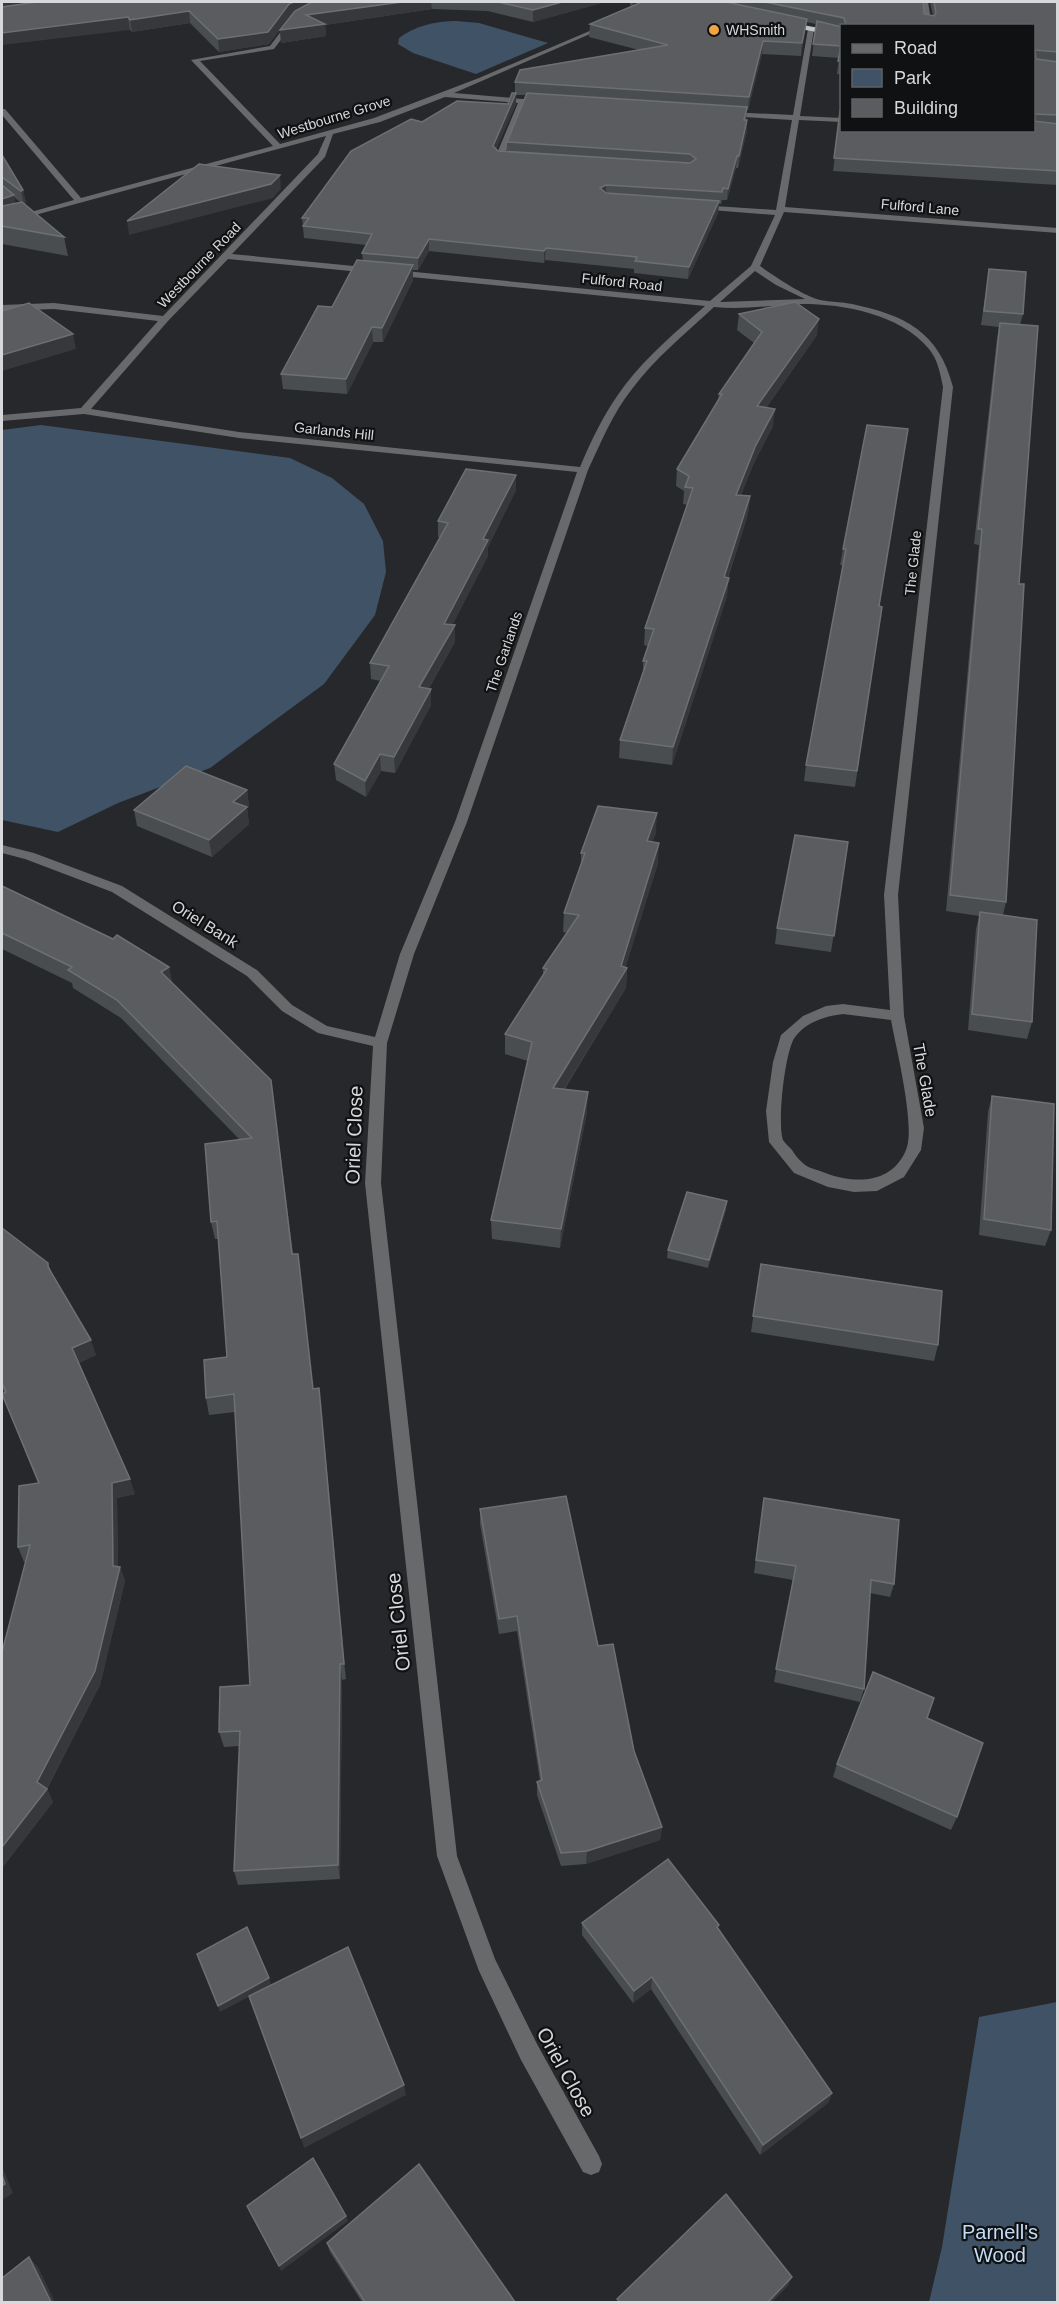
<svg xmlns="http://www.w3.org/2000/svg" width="1059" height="2304" viewBox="0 0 1059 2304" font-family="Arial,sans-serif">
	<rect width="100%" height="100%" fill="#26282b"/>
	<g fill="#405366">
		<path d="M456 21 479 23 548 43 476 74 413 53 398 44 399 38C415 26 436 21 456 21Z"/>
		<polygon points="41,425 290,458 332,478 364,504 383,541 386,572 375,615 324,684 210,768 118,803 58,832 2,820 2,430"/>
		<polygon points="1057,2002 1057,2302 929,2302 942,2247 979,2017"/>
	</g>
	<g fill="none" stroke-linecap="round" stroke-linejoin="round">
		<g fill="#67696b" fill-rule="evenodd">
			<path d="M323 2H331L295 21 274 49 200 61 280 144 374 118 479 78 606 24 611 25 454 93 546 101 543 105 526 104 504 156H512V160H499L495 158 518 103 445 97 380 122 333 134 325 157 232 254 710 301 751 266 775 215 699 209 695 207 699 205 776 210 792 120 728 116 724 114 728 112 793 115 808 29 811 27 814 29 800 116 842 118V122L799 120 785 207 1058 228V233L784 212 760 266C776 277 802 295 820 300 830 302 842 302 852 304 905 315 939 332 953 387L898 895 904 1016 924 1128 921 1150 904 1177 877 1191 854 1192 828 1187 794 1173 769 1142 766 1111 773 1062 781 1035 803 1016 826 1006 843 1004 890 1010 884 895 943 387C940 373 938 360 929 349 900 314 844 304 802 304 772 305 743 310 714 307 686 333 655 358 632 389 613 413 601 442 588 470L467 822 414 954 387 1043 381 1183 457 1856 495 1959 537 2044 599 2156 602 2164 599 2172 591 2175 583 2172 521 2060 479 1971 437 1856 365 1183 373 1046 318 1033 282 1011 247 976 112 892 25 859 2 853V845L34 853 122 886 257 970 292 1005 327 1026 375 1037 400 954 455 822 577 472 239 438 84 414 2 421V415L81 408 158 321 54 309 2 311V305L54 303 163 316 318 154 326 136 2 224V220L74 200 2 115V109H5L81 198 273 146 191 60 270 46 291 18ZM228 259 705 306C677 331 648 355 625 385 606 410 592 438 580 467L239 432 91 409 168 321ZM755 271 776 285 805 299 720 302ZM843 1014 891 1020C896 1048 916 1127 906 1150 891 1186 851 1184 820 1171 815 1169 808 1168 804 1164 799 1160 795 1155 792 1150 789 1147 785 1143 783 1140 777 1123 785 1050 795 1037 806 1022 826 1016 843 1014Z"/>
			<polygon points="922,2 928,2 932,26 925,26"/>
		</g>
		<polygon fill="#c0c4c7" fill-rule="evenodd" points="780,21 842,32 842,37 780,25"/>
	</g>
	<g fill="#4a4d50" fill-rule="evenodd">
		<polygon points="2,2 605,2 533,22 488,11 432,9 325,25 326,36 281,43 280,30 292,15 290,16 269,44 219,52 190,23 132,32 130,30"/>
		<path d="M629 2H923L924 14 933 16 930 2H929H1058V185L833 171 842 98V130H1034V26H842V74H837L839 58 812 56 816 24 806 22 801 56 762 54 748 110H747L746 120H747V131L738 168H736L727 200H722L721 204H719L718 213 688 279 634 273V269L545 260 544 263 429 251 418 270H413V280L383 342H373L347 394 283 389 281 374 332 307 363 260 362 253 366 245 304 238 302 218 422 122 508 104 515 93V82L639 50 589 37 590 24 631 6ZM516 95H527L507 142V151H498L496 149 516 104Z"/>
		<path d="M2 155 23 190 26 203 25 204 64 237 68 256 2 244ZM14 197 20 202 15 203Z"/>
		<polygon points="989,269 1023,314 1020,325 1019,584 1006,902 1003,915 1032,1022 1027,1039 968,1030 976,929 979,916 946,911 979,545 974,544 997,338 999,327 981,325"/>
		<polygon points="739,314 817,335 766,408 773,426 753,465 741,495 750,496 748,514 728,578 727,596 672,765 619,758 620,740 643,673 643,661 648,646 644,645 645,628 688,505 683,504 684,491 676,486 677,469 718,400 719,394 754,343 737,330"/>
		<polygon points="908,429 879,606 882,607 855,787 804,781 806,765 843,565 840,565 843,549"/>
		<polygon points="516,490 488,547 488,556 452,625 455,642 429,688 431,689 431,705 395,773 381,771 366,797 336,780 334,764 381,681 371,679 370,663 440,537 438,537 438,521"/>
		<polygon points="247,790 249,807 247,808 249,824 212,857 137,826 134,810"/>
		<polygon points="656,833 652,842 658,863 625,968 627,968 626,988 564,1090 587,1112 560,1248 492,1239 491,1220 528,1061 505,1054 505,1034 543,976 543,968 567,933 563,932 564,913 581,864 581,853"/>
		<polygon points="848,842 831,952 775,944 777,928"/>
		<polygon points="2,886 169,967 172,983 271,1080 293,1254 298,1254 300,1271 313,1389 321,1405 346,1679 342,1680 340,1879 238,1885 234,1871 240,1746 224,1747 219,1732 250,1685 235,1412 209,1415 206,1398 227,1357 218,1239 215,1239 211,1222 239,1139 121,1018 73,988 72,983 2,949"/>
		<polygon points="992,1096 1051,1230 1045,1246 979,1235 988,1112"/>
		<polygon points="726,1210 708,1268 667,1258 668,1250"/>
		<polygon points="2,1228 48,1263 51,1271 96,1355 79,1363 135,1494 117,1498 118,1567 120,1567 125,1581 100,1685 47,1789 53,1802 2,1868 26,1561 24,1562 18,1547 38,1483 2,1394 4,1393 2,1388"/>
		<polygon points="761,1264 938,1345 934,1361 751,1332"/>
		<polygon points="1058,1434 1058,1476 1056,1476 1056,1437"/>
		<polygon points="764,1498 894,1584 890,1597 870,1593 864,1689 860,1702 774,1682 793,1580 754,1573"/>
		<polygon points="480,1509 598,1646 634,1751 662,1827 660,1840 586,1864 561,1866 537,1795 537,1782 540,1781 517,1631 499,1634 480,1524"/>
		<polygon points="927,1718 957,1817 951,1830 833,1777 837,1764"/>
		<polygon points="582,1923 718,1929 832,2093 828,2103 760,2155 651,1989 633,2003 582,1935"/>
		<polygon points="327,2243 515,2302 362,2302 330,2252"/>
	</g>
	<g fill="#36383b">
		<polygon points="2,2 73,2 2,11"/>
		<polygon points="294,2 319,2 290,16 269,44 219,52 218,39"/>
		<polygon points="402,2 431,2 432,9 325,25 326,36 281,43 280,30 306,15"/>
		<polygon points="562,2 605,2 533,22 533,10"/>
		<polygon points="633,2 652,2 632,10"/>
		<polygon points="189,11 190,23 132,32 130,20"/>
		<polygon points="128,17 130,30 2,45 2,33"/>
		<polygon points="807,19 805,31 801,56 802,43"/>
		<polygon points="763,41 762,54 748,110 749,97"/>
		<polygon points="516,93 516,104 493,157 493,146"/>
		<polygon points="747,120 747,131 738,168 739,156"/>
		<polygon points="737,156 736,168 727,200 728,189"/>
		<polygon points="280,175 281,189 273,198 129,235 127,221"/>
		<polygon points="606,185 606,197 600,188"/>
		<polygon points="23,190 26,203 24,205 21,191"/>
		<polygon points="14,195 17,213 2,218 2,199"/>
		<polygon points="719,201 718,213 688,279 689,267"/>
		<polygon points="429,239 429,251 418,270 418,258"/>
		<polygon points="546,248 545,260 544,263 544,251"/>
		<polygon points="413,265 413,280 383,342 382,328"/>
		<polygon points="819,319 817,335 755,423 757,406"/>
		<polygon points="372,327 373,342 347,394 346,379"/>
		<polygon points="73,334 76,349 2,371 2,355"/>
		<polygon points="775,409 773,426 753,465 734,512 736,495 755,447"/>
		<polygon points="516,475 516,490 488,547 488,556 445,640 444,624 483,539"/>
		<polygon points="750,496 748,514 722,595 724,577"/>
		<polygon points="729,578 727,596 672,765 673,747"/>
		<polygon points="455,625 455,642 420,703 419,687"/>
		<polygon points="431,689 431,705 395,773 394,757"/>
		<polygon points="380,754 381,771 366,797 365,781"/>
		<polygon points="247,790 249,807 247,808 249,824 212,857 209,840 233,802"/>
		<polygon points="657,813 656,833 645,861 647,841"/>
		<polygon points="659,843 658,863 624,973 627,968 626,988 552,1108 553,1088 621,966"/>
		<polygon points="169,967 172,985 161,972"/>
		<polygon points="588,1092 587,1112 560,1248 561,1229"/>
		<polygon points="727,1201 726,1210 708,1268 709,1260"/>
		<polygon points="91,1340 96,1355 77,1364 72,1348"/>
		<polygon points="319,1388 321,1405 346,1679 344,1664"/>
		<polygon points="130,1479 135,1494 117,1498 118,1575 120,1567 125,1581 100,1685 46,1790 47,1789 53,1802 2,1868 2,1847 37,1782 113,1566 112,1483"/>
		<polygon points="340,1664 342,1680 340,1879 338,1865"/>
		<polygon points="662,1827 660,1840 586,1864 587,1851"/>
		<polygon points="652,1977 651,1989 633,2003 634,1991"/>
		<polygon points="269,1978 271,1985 220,2012 218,2006"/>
		<polygon points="404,2085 406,2095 304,2148 301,2138"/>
		<polygon points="832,2093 828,2103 760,2155 763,2145"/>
		<polygon points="2,2166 13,2193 2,2200"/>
		<polygon points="346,2216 348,2221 281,2271 279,2266"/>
		<polygon points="29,2257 38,2267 55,2302 51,2302"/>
		<polygon points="792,2277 788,2286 772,2302 768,2302"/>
	</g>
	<g fill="#5a5c5f" stroke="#6d7072" stroke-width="1.5">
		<polygon points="37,2 294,2 289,4 268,32 218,39 189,11 130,20 128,17 2,33 2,7"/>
		<polygon points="312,2 402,2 306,15 325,24 280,30 295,11"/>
		<polygon points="498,2 562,2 533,10"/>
		<polygon points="642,2 726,2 807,19 802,43 763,41 749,97 515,82 520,70 668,45 590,24"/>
		<polygon points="765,2 923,2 924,14 934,16 936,13 934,2 1058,2 1058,52 1035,50 1036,59 1058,62 1058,115 1034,114 1034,26 845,26 846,25 844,18"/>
		<polygon points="817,21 842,27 842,61 838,61 841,46 813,44"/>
		<polygon points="512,93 516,93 493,146 498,151 690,163 696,159 690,154 507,142 527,93 747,107 744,120 747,120 739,156 737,156 728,189 723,188 722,192 606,185 600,188 606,193 719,201 689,267 635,261 637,257 546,248 544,251 429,239 418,258 362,253 372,234 303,226 309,218 302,218 351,151 411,119 422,122 457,101 508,104"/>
		<polygon points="842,110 842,130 1034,130 1034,121 1058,124 1058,171 834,158 840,111"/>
		<polygon points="2,155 23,190 21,191 2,177"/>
		<polygon points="199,164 280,175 271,184 127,221"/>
		<polygon points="2,185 14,195 2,199"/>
		<polygon points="22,202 64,237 2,226 2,206"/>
		<polygon points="357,260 413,265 382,328 372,327 346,379 281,374 318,306 332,307"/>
		<polygon points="989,269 1026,272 1023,314 984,311"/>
		<polygon points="795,302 819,319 757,406 775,409 755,447 736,495 750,496 724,577 729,578 673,747 620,740 647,661 643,661 654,629 645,628 693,488 685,487 689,476 677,469 722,394 719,394 762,332 739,314"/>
		<polygon points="29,303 73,334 2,355 2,311"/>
		<polygon points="1000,323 1038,326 1019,584 1024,584 1006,902 950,895 982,529 978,529"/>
		<polygon points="867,425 908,429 879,606 882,607 857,771 806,765 846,549 843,549"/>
		<polygon points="466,469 516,475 483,539 488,540 444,624 455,625 419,687 431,689 394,757 380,754 365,781 334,764 389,666 370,663 448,523 438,521"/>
		<polygon points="186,766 247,790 233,802 247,807 209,840 134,810"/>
		<polygon points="598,806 657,813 647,841 659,843 621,966 627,968 553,1088 588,1092 561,1229 491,1220 532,1042 505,1034 547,969 543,968 579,915 564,913 585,853 581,853"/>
		<polygon points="795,835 848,842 834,936 777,928"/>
		<polygon points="2,886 113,939 117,935 169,967 161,972 271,1080 292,1254 298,1254 313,1389 319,1388 344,1664 340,1664 338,1865 234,1871 240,1731 219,1732 220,1687 250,1685 234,1394 206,1398 204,1360 227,1357 217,1221 211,1222 205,1144 252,1138 117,1000 68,970 72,967 2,933"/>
		<polygon points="980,912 1037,920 1032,1022 972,1014"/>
		<polygon points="992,1096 1054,1104 1051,1230 984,1219"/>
		<polygon points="687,1192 727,1201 709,1260 668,1250"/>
		<polygon points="2,1228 48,1263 48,1267 91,1340 72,1348 130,1479 112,1483 113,1566 120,1567 95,1671 37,1782 47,1789 2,1847 2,1652 30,1545 18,1547 19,1486 39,1483 2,1394 6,1392 2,1383"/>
		<polygon points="761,1264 942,1291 938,1345 753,1316"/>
		<polygon points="566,1496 598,1646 613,1644 634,1751 662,1827 587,1851 561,1853 537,1782 542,1780 517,1616 499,1619 480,1509"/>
		<polygon points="764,1498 899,1520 894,1584 871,1580 864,1689 776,1669 796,1566 756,1560"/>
		<polygon points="873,1672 934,1698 927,1718 983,1743 957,1817 837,1764"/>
		<polygon points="668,1859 719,1925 717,1927 832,2093 763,2145 652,1977 634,1991 582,1923"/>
		<polygon points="247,1927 269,1978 218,2006 197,1954"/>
		<polygon points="348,1947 404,2085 301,2138 249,1996"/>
		<polygon points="313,2158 346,2216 279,2266 247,2206"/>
		<polygon points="419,2164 515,2302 365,2302 327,2243"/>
		<polygon points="2,2175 5,2184 2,2186"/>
		<polygon points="726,2194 792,2277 768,2302 620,2302 617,2299"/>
		<polygon points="29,2257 51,2302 2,2302 2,2278"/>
	</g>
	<circle fill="#f3a442" stroke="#101112" stroke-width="2" cx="714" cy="30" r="6"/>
	<g text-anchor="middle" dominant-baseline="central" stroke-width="4.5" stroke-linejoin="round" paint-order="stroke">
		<g font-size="14" fill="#d6d8da" stroke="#101112" text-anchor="start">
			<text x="726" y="30">WHSmith</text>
		</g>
		<g font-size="14" fill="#d6d8da" stroke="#101112">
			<text transform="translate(334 117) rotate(-17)">Westbourne Grove</text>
			<text transform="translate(920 207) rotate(5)">Fulford Lane</text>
			<text transform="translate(199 265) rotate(-46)">Westbourne Road</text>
			<text transform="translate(622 282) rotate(6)">Fulford Road</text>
			<text transform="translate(334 431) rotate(6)">Garlands Hill</text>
			<text transform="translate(913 563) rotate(-84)">The Glade</text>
			<text transform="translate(504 652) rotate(-71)">The Garlands</text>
		</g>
		<g font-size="16" fill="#d6d8da" stroke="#101112">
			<text transform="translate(205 924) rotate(32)">Oriel Bank</text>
			<text transform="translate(925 1080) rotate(80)">The Glade</text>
		</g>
		<g font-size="20" fill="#d6d8da" stroke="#101112">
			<text transform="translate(354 1135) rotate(-88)">Oriel Close</text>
			<text transform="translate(398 1622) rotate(-96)">Oriel Close</text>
			<text transform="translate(566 2072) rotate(61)">Oriel Close</text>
		</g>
		<g font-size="20" fill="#c3ddf7" stroke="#101112">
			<text x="1000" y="2232">Parnell's<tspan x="1000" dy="23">Wood</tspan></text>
		</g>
	</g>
	<rect width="1059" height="2304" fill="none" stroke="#d6d8da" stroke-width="6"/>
	<rect x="840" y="24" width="195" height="108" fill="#101112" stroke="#5f6162" stroke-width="1.5"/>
	<rect x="852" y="44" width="30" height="9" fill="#67696b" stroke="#5f6162" stroke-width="1.5"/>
	<text x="894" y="54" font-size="18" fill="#d6d8da">Road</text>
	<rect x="852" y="69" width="30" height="18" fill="#405366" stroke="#5f6162" stroke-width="1.5"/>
	<text x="894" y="84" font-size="18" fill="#d6d8da">Park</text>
	<rect x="852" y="99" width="30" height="18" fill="#5a5c5f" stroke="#5f6162" stroke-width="1.5"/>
	<text x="894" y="114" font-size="18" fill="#d6d8da">Building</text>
</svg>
